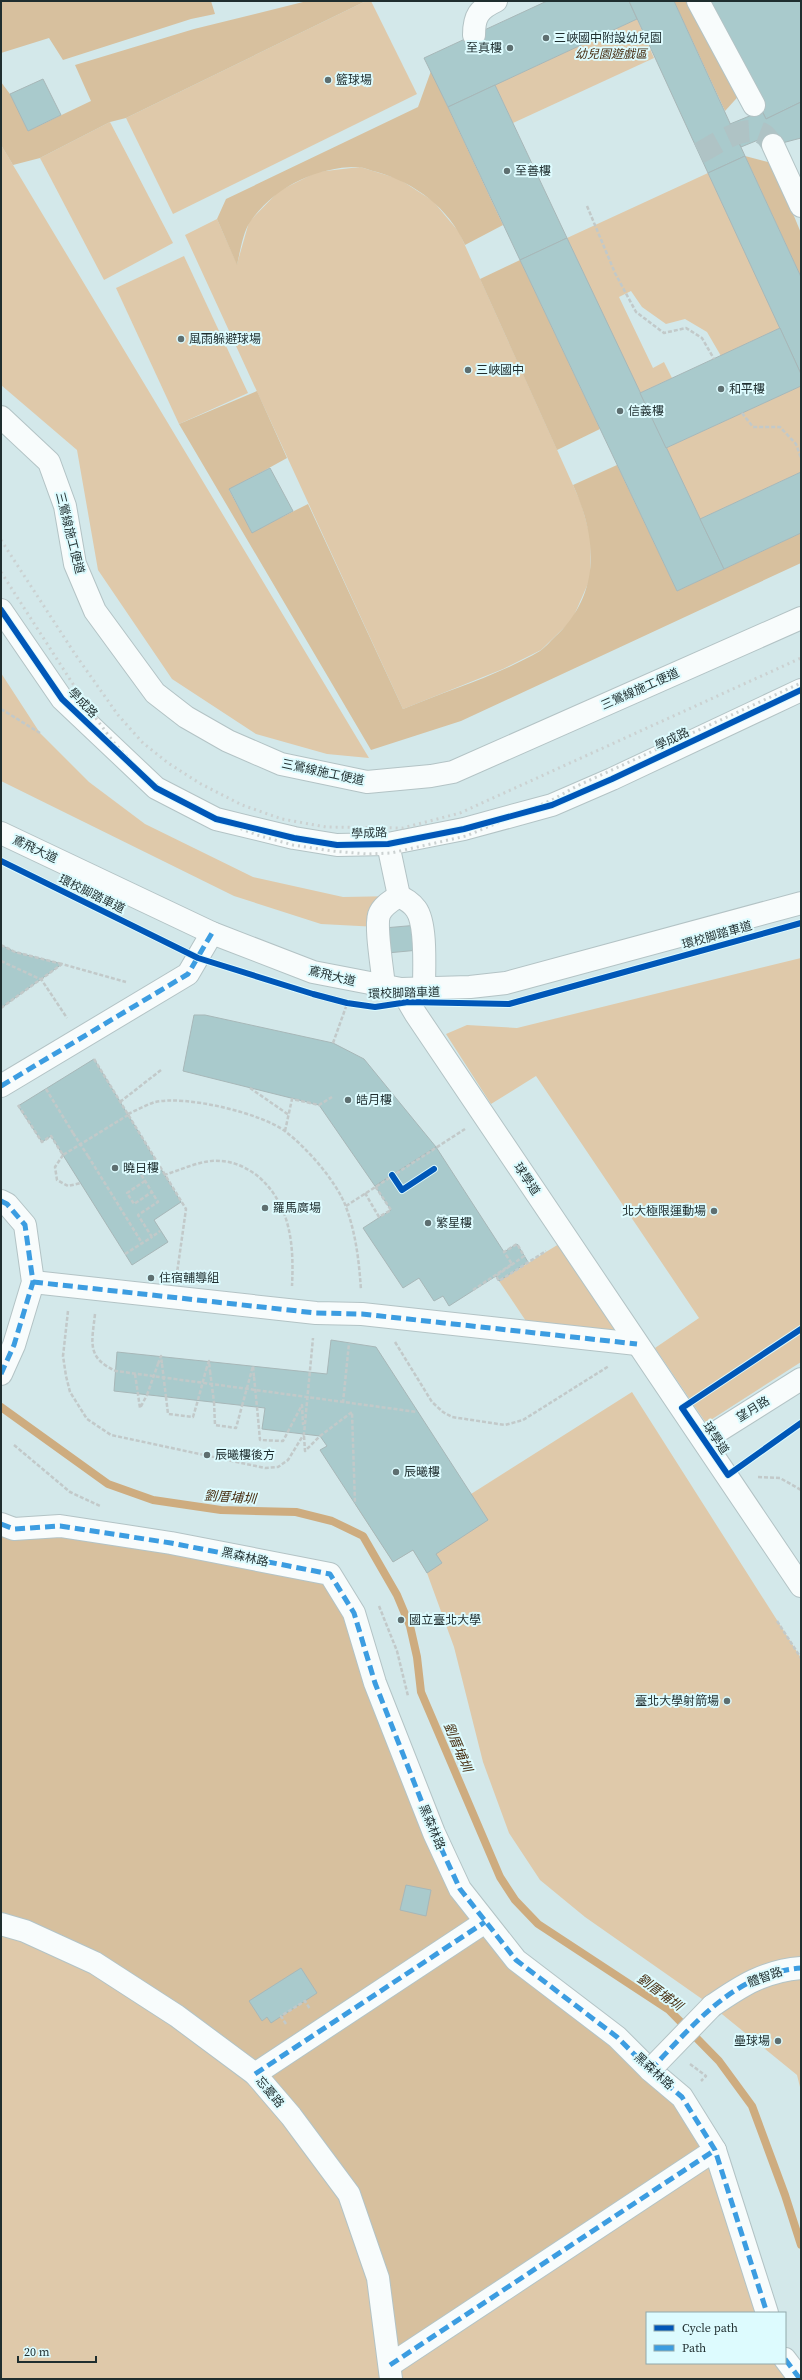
<svg xmlns="http://www.w3.org/2000/svg" width="802" height="2380" viewBox="0 0 802 2380" font-family="'Source Serif 4','Noto Sans TC',serif">
	<rect width="100%" height="100%" fill="#d3e8ea"/>
	<g fill="#dfc9aa">
		<polygon points="366,1 371,1 417,94 173,214 126,118"/>
		<polygon points="637,19 654,58 513,123 495,85"/>
		<polygon points="110,122 173,243 104,280 40,158"/>
		<polygon points="1,145 369,758 327,754 256,734 172,679 98,570 77,450 1,385"/>
		<polygon points="360,167 399,179 433,201 459,232 581,503 591,539 590,579 572,620 541,650 503,669 403,709 185,235 217,219 237,264 249,222 279,191 317,172"/>
		<polygon points="708,173 780,328 721,356 707,332 685,319 666,324 642,307 631,291 619,297 653,368 664,362 672,378 640,393 567,238"/>
		<polygon points="184,256 248,393 179,424 116,288"/>
		<polygon points="801,386 801,472 700,519 666,448"/>
		<polygon points="1,673 40,733 89,782 145,824 253,877 343,897 399,896 378,927 321,924 234,896 1,781"/>
		<polygon points="801,958 801,1362 706,1423 655,1348 699,1318 536,1076 491,1104 446,1034 467,1025 517,1028"/>
		<polygon points="567,1239 637,1344 534,1333 499,1281"/>
		<polygon points="632,1392 801,1658 801,2091 797,2075 712,2006 585,1917 540,1880 509,1833 483,1762 454,1647 427,1573 413,1550 393,1562 355,1504 471,1494"/>
		<polygon points="1,1924 715,2150 767,2313 647,2313 647,2363 785,2363 800,2379 1,2379"/>
	</g>
	<g fill="#d7c09e">
		<polygon points="1,1 211,1 215,14 191,19 63,60 49,38 1,53"/>
		<polygon points="307,1 366,1 126,118 110,122 40,158 13,165 1,145 1,82 10,94 28,131 91,101 75,65 194,29"/>
		<polygon points="674,1 699,1 744,90 725,111"/>
		<path d="M431 71 503 225 465 245C449 208 415 183 377 172 372 171 365 168 359 167 318 166 274 187 250 222 243 232 240 252 237 265L217 219 226 199 418 107Z"/>
		<polygon points="745,156 772,163 801,233 801,277"/>
		<polygon points="520,260 600,429 557,450 480,279"/>
		<path d="M257 391 287 458 229 490 252 532 308 504 403 709C448 690 497 676 540 651 546 647 552 639 558 634 601 591 597 538 573 485L617 465 677 591 801 533V563L461 721 371 750 179 424Z"/>
		<polygon points="1,1524 330,1574 375,1683 485,1922 617,2037 715,2150 390,2365 349,2194 291,2116 177,2016 1,1924"/>
	</g>
	<g fill="none" stroke-linecap="round" stroke-linejoin="round">
		<polyline stroke="#ceac7f" stroke-width="8" points="1,1407 108,1484 153,1500 221,1510 296,1512 332,1521 363,1536 397,1595 410,1626 417,1657 421,1692 500,1877 515,1900 538,1924 669,2010 719,2061 752,2106 785,2195 801,2245"/>
	</g>
	<g fill="#a9cacc" stroke="#a7b7b8">
		<polygon points="547,1 629,1 637,19 448,107 424,58"/>
		<polygon points="629,1 674,1 745,156 708,173"/>
		<polygon points="709,1 801,1 801,102 766,119"/>
		<polygon points="43,79 61,115 28,131 10,94"/>
		<polygon points="495,85 567,238 520,260 448,107"/>
		<polygon points="801,102 801,138 767,147 763,138 741,147 730,124 752,115 758,103 766,119"/>
		<polygon points="745,156 801,277 801,374 708,173"/>
		<polygon points="567,238 724,569 677,591 520,260"/>
		<polygon points="780,328 801,374 801,386 666,448 640,393"/>
		<polygon points="270,468 293,511 252,533 229,489"/>
		<polygon points="801,472 801,533 724,569 700,519"/>
		<polygon points="418,925 419,950 387,953 384,928"/>
		<polygon points="1,945 15,952 62,964 1,1008"/>
		<polygon points="194,1015 205,1015 333,1043 364,1059 436,1147 375,1186 319,1105 183,1071"/>
		<polygon points="94,1059 181,1202 154,1220 168,1242 132,1265 51,1136 42,1142 18,1106"/>
		<polygon points="436,1147 504,1252 517,1244 528,1262 499,1281 496,1276 449,1306 443,1296 434,1301 419,1278 403,1288 363,1228 391,1210 375,1186"/>
		<polygon points="331,1340 376,1347 488,1520 436,1554 442,1563 427,1573 413,1550 393,1562 320,1450 327,1446 320,1436 262,1429 265,1408 114,1391 117,1352 327,1374"/>
		<polygon points="406,1885 431,1890 426,1916 400,1910"/>
		<polygon points="301,1968 317,1993 271,2023 267,2017 262,2021 249,2001"/>
	</g>
	<g fill="none" stroke-linecap="round" stroke-linejoin="round">
		<path stroke="#afc3c5" stroke-width="22" stroke-dasharray="22 11" stroke-linecap="butt" d="M699 153C715 145 744 123 763 134 767 136 770 142 773 145"/>
		<g stroke="#b3c3c5" stroke-width="24">
			<g id="minor">
				<polyline points="698,1 754,105"/>
				<path d="M474 35C474 16 479 9 496 1"/>
				<polyline points="773,145 801,206"/>
				<polyline points="1,417 49,462 65,506 75,564 95,611 155,693 186,717 228,741 281,764 367,782 431,776 453,772 801,618"/>
				<polyline points="1,610 62,699 156,788 216,819 294,838 337,845 388,844 464,829 552,805 612,779 801,690"/>
				<polyline points="1,833 212,933 313,972 401,989 470,987 506,983 801,903"/>
				<polyline points="388,844 399,896"/>
				<path d="M399 896C405 899 411 902 416 909 427 924 424 969 424 988"/>
				<path d="M384 987C383 972 375 928 379 915 382 906 391 901 399 896"/>
				<polyline points="401,989 415,1013 801,1586"/>
				<polyline points="1,1086 188,974 212,933"/>
				<polyline points="1,1201 7,1204 25,1225 33,1282 14,1345 1,1374"/>
				<polyline points="33,1282 316,1313 362,1314 637,1344"/>
				<polyline points="704,1440 801,1379"/>
				<polyline points="1,1524 14,1529 60,1526 171,1543 330,1574 354,1613 375,1683 434,1833 460,1889 516,1960 617,2037 650,2070 682,2097 715,2150 767,2313"/>
				<polyline points="1,1924 25,1931 95,1963 177,2016 255,2074 291,2116 349,2194 378,2278 391,2379"/>
				<path d="M712 2006C741 1986 764 1971 801 1968"/>
				<polyline points="255,2074 485,1922"/>
				<polyline points="785,2359 800,2379"/>
				<polyline points="390,2365 715,2150"/>
			</g>
		</g>
		<g stroke="#c2c9c9" stroke-width="2.5" stroke-dasharray="4 2" stroke-linecap="butt">
			<polyline points="587,206 615,273 636,312 664,333 686,328 702,338 714,359"/>
			<polyline points="742,413 753,427 780,427 796,444 801,458"/>
			<polyline points="1,709 40,733"/>
			<polyline points="1,945 15,952 62,964"/>
			<polyline points="1,961 40,979"/>
			<polyline points="40,980 62,964 126,982"/>
			<polyline points="1,1008 41,979 67,1018"/>
			<polyline points="333,1043 347,1004"/>
			<polyline points="94,1059 186,1209 177,1273"/>
			<polyline points="250,1088 289,1115"/>
			<polyline points="46,1089 73,1133"/>
			<polyline points="120,1102 161,1070"/>
			<polyline points="18,1105 42,1142 51,1136 63,1155 128,1115"/>
			<path d="M128 1114C137 1110 146 1105 155 1102 185 1095 262 1113 286 1132 307 1148 337 1182 346 1207 356 1234 359 1261 361 1290"/>
			<polyline points="285,1131 292,1099 319,1105 332,1097"/>
			<polyline points="63,1155 55,1167 57,1180 68,1186 81,1183"/>
			<polyline points="88,1156 142,1243"/>
			<polyline points="155,1160 139,1171 158,1202 138,1215 152,1237 160,1231"/>
			<path d="M164 1175C181 1170 203 1159 220 1161 234 1161 249 1169 259 1177 291 1206 294 1245 292 1286"/>
			<polyline points="145,1181 127,1193 134,1204 152,1192"/>
			<polyline points="365,1193 379,1217 391,1210 375,1186"/>
			<polyline points="346,1206 465,1129"/>
			<polyline points="125,1254 152,1237"/>
			<polyline points="473,1290 512,1264 504,1252 517,1244 524,1256 496,1276 499,1281 546,1251"/>
			<polyline points="68,1311 63,1356 66,1376 70,1392 87,1419 111,1435 265,1468 278,1467 288,1460 304,1434 313,1338"/>
			<path d="M95 1314C92 1342 86 1358 116 1371L417 1412"/>
			<polyline points="395,1342 432,1402 443,1412 452,1417 505,1425 523,1420 609,1366"/>
			<polyline points="158,1364 161,1356 162,1364"/>
			<polyline points="206,1370 209,1361 210,1371"/>
			<polyline points="135,1374 140,1408 147,1395"/>
			<polyline points="250,1377 253,1366 254,1377"/>
			<polyline points="166,1397 168,1414 193,1417 198,1400"/>
			<polyline points="214,1402 215,1425 236,1428 242,1406"/>
			<polyline points="343,1403 349,1343"/>
			<polyline points="257,1407 260,1440 283,1441 302,1405 303,1425"/>
			<polyline points="304,1436 305,1451 320,1436 352,1412 355,1504"/>
			<polyline points="14,1445 70,1492 100,1506"/>
			<polyline points="758,1477 780,1478 801,1490"/>
			<polyline points="379,1606 397,1651 408,1696"/>
			<polyline points="777,1621 801,1658"/>
			<polyline points="286,2024 281,2016 305,2001 310,2009"/>
			<polyline points="690,2064 706,2076 701,2081"/>
		</g>
		<use href="#minor" stroke="#f8fcfc" stroke-width="22"/>
		<g stroke="#cbd1d1" stroke-width="3" stroke-dasharray="2 4" stroke-linecap="butt">
			<polyline points="1,540 75,654 118,715 143,743 168,763 201,784 242,805 282,819 326,827 403,828 460,813 801,658"/>
			<polyline points="1,572 89,709 115,744 146,777 175,798 211,817 257,835 293,845 332,851 367,854 391,853 466,836 552,800 577,786 801,683"/>
		</g>
		<g stroke="#b3c3c5" stroke-width="24" stroke-linecap="butt">
			<polyline id="minor-bridge" points="650,2070 712,2006"/>
		</g>
		<g stroke="#c2c9c9" stroke-width="2.5" stroke-dasharray="4 2" stroke-linecap="butt">
			<polyline points="73,1133 88,1156"/>
			<polyline points="162,1364 166,1397"/>
			<polyline points="210,1371 214,1402"/>
			<polyline points="254,1377 257,1407"/>
			<polyline points="147,1395 158,1364"/>
			<polyline points="198,1400 206,1370"/>
			<polyline points="242,1406 250,1377"/>
		</g>
		<use href="#minor-bridge" stroke="#f8fcfc" stroke-width="22"/>
		<g stroke="#3c9de1" stroke-width="5" stroke-dasharray="10 5" stroke-linecap="butt">
			<polyline points="1,1086 188,974 212,933"/>
			<polyline points="1,1201 7,1204 25,1225 33,1282 14,1345 1,1374"/>
			<polyline points="33,1282 316,1313 362,1314 637,1344"/>
			<polyline points="1,1524 14,1529 60,1526 171,1543 330,1574 354,1613 375,1683 434,1833 460,1889 516,1960 617,2037 650,2070 682,2097 715,2150 767,2313"/>
			<path d="M650 2070C694 2025 733 1973 801 1968"/>
			<polyline points="255,2074 485,1922"/>
			<polyline points="785,2359 800,2379"/>
			<polyline points="390,2365 715,2150"/>
		</g>
		<g stroke="#ddfbfe" stroke-width="8">
			<g id="cycleway">
				<polyline points="1,610 62,699 156,788 216,819 294,838 337,845 388,844 464,829 552,805 612,779 801,690"/>
				<polyline points="1,861 198,958 313,994 347,1003 375,1007 408,1002 509,1004 801,923"/>
				<polyline points="392,1175 402,1190 434,1169"/>
				<polyline points="801,1329 682,1408 728,1475 801,1423"/>
			</g>
		</g>
		<use href="#cycleway" stroke="#0057b8" stroke-width="6"/>
	</g>
	<g fill="#5e6f70" stroke="#ddfbfe" stroke-width="1.5">
		<circle cx="546" cy="38" r="4"/>
		<circle cx="510" cy="48" r="4"/>
		<circle cx="328" cy="80" r="4"/>
		<circle cx="507" cy="171" r="4"/>
		<circle cx="181" cy="339" r="4"/>
		<circle cx="468" cy="370" r="4"/>
		<circle cx="721" cy="389" r="4"/>
		<circle cx="620" cy="411" r="4"/>
		<circle cx="348" cy="1100" r="4"/>
		<circle cx="115" cy="1168" r="4"/>
		<circle cx="265" cy="1208" r="4"/>
		<circle cx="714" cy="1211" r="4"/>
		<circle cx="428" cy="1223" r="4"/>
		<circle cx="151" cy="1278" r="4"/>
		<circle cx="207" cy="1455" r="4"/>
		<circle cx="396" cy="1472" r="4"/>
		<circle cx="401" cy="1620" r="4"/>
		<circle cx="727" cy="1701" r="4"/>
		<circle cx="778" cy="2041" r="4"/>
	</g>
	<g text-anchor="middle" dominant-baseline="central" stroke-width="4" stroke-linejoin="round" paint-order="stroke">
		<g font-size="12" fill="#1f2e2f" stroke="#ddfbfe" text-anchor="start">
			<text x="554" y="38">三峽國中附設幼兒園</text>
			<text x="502" y="48" text-anchor="end">至真樓</text>
			<text x="336" y="80">籃球場</text>
			<text x="515" y="171">至善樓</text>
			<text x="189" y="339">風雨躲避球場</text>
			<text x="476" y="370">三峽國中</text>
			<text x="729" y="389">和平樓</text>
			<text x="628" y="411">信義樓</text>
			<text x="356" y="1100">皓月樓</text>
			<text x="123" y="1168">曉日樓</text>
			<text x="273" y="1208">羅馬廣場</text>
			<text x="706" y="1211" text-anchor="end">北大極限運動場</text>
			<text x="436" y="1223">繁星樓</text>
			<text x="159" y="1278">住宿輔導組</text>
			<text x="215" y="1455">辰曦樓後方</text>
			<text x="404" y="1472">辰曦樓</text>
			<text x="409" y="1620">國立臺北大學</text>
			<text x="719" y="1701" text-anchor="end">臺北大學射箭場</text>
			<text x="770" y="2041" text-anchor="end">壘球場</text>
		</g>
		<g font-size="12" font-style="italic" fill="#462d11" stroke="#ddfbfe">
			<text x="611" y="54">幼兒園遊戲區</text>
		</g>
		<g font-size="12" fill="#1f2e2f" stroke="#ddfbfe">
			<text transform="translate(70 533) rotate(76)">三鶯線施工便道</text>
			<text transform="translate(640 689) rotate(-24)">三鶯線施工便道</text>
			<text transform="translate(83 703) rotate(46)">學成路</text>
			<text transform="translate(672 739) rotate(-25)">學成路</text>
			<text transform="translate(323 772) rotate(12)">三鶯線施工便道</text>
			<text transform="translate(369 833) rotate(-2)">學成路</text>
			<text transform="translate(35 849) rotate(25)">鳶飛大道</text>
			<text transform="translate(92 894) rotate(26)">環校脚踏車道</text>
			<text transform="translate(717 935) rotate(-16)">環校脚踏車道</text>
			<text transform="translate(332 976) rotate(14)">鳶飛大道</text>
			<text transform="translate(404 993) rotate(-2)">環校脚踏車道</text>
			<text transform="translate(527 1179) rotate(56)">球學道</text>
			<text transform="translate(753 1409) rotate(-32)">望月路</text>
			<text transform="translate(716 1438) rotate(56)">球學道</text>
			<text transform="translate(245 1557) rotate(13)">黑森林路</text>
			<text transform="translate(432 1827) rotate(67)">黑森林路</text>
			<text transform="translate(765 1977) rotate(-19)">體智路</text>
			<text transform="translate(654 2071) rotate(42)">黑森林路</text>
			<text transform="translate(270 2092) rotate(50)">忘憂路</text>
		</g>
		<g font-size="13" font-style="italic" fill="#493014" stroke="#ddfbfe">
			<text transform="translate(230 1497) rotate(4)">劉厝埔圳</text>
			<text transform="translate(458 1747) rotate(67)">劉厝埔圳</text>
			<text transform="translate(660 1992) rotate(36)">劉厝埔圳</text>
		</g>
	</g>
	<rect width="802" height="2380" fill="none" stroke="#1f2e2f" stroke-width="4"/>
	<rect x="646" y="2312" width="140" height="52" fill="#ddfbfe" stroke="#91a9ab"/>
	<rect x="654" y="2325" width="20" height="6" fill="#0057b8" stroke="#91a9ab"/>
	<text x="682" y="2332" font-size="12" fill="#1f2e2f">Cycle path</text>
	<rect x="654" y="2345" width="20" height="6" fill="#3c9de1" stroke="#91a9ab"/>
	<text x="682" y="2352" font-size="12" fill="#1f2e2f">Path</text>
	<path d="M18 2356v6h78v-6" fill="none" stroke="#1f2e2f" stroke-width="2"/>
	<text x="24" y="2356" font-size="12" fill="#1f2e2f" stroke="#ddfbfe" stroke-width="3" paint-order="stroke">20 m</text>
</svg>
